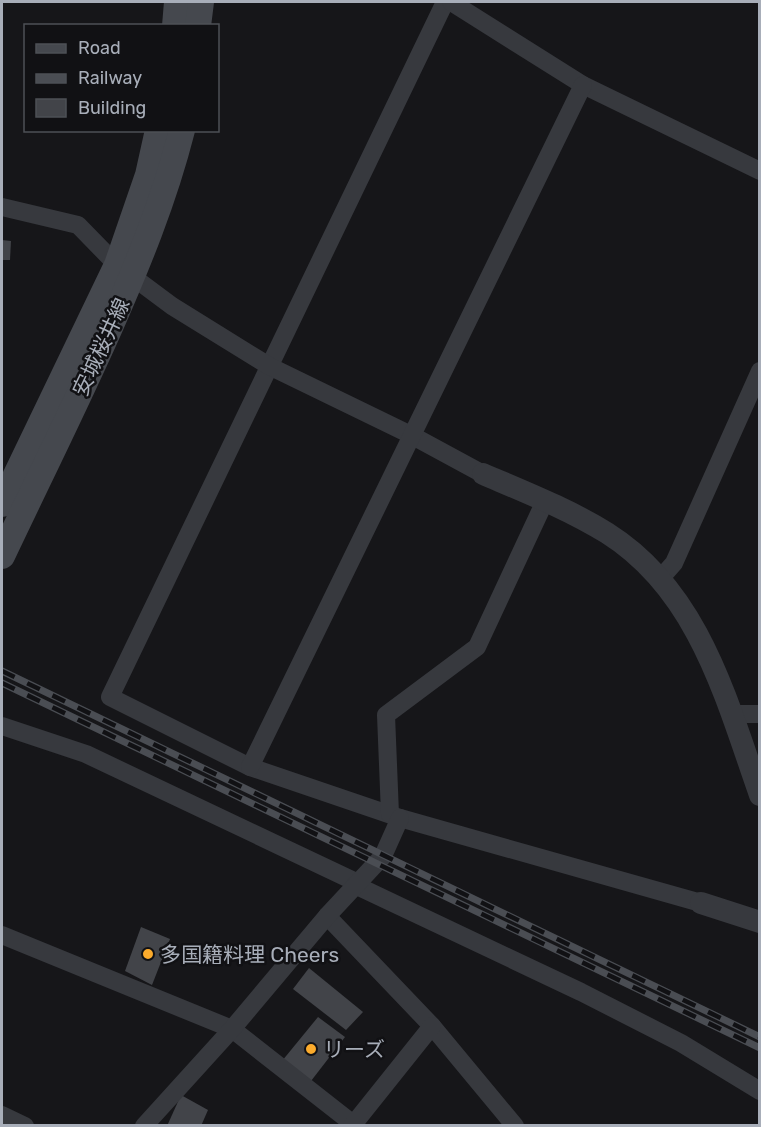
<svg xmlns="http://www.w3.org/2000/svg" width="761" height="1127" viewBox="0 0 761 1127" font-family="Rubik,'Noto Sans JP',sans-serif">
	<rect width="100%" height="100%" fill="#161619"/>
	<g fill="#424449">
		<polygon points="2,240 11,241 10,260 2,260"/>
		<polygon points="141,927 170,939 152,985 125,971"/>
		<polygon points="309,968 363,1012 346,1030 293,989"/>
		<polygon points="318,1017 345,1037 311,1081 282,1061"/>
		<polygon points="181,1095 208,1110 201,1126 167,1126"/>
	</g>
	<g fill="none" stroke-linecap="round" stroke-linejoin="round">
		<g stroke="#37393e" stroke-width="18">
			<polyline points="445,2 110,697 250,767 400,818 701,903"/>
			<polyline points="451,2 583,85 760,171"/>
			<polyline points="2,207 78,225 117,265 172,306 269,366 411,435 483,474"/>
			<polyline points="660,579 674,563 760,371"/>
			<polyline points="731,714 760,714"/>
			<polyline points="2,726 86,754 358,883"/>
			<polyline points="250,767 583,85"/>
			<polyline points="390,814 386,715 477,647 545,501"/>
			<polyline points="355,885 581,992 681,1043 760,1091"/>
			<polyline points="327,916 432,1026 515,1126"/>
			<polyline points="2,935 232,1029 352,1123"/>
			<polyline points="2,1115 25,1126"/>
			<polyline points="144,1126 232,1029 327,916 383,856 400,818"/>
			<polyline points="352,1126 432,1026"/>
		</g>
		<g stroke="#37393e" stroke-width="22">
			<path d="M483 474C525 492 568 509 607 533 699 591 726 699 760 795"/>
			<polyline points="701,903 760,922"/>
		</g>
		<g stroke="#45484e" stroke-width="26">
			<polyline points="175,26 177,2"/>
			<polyline points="198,26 201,2"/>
			<polyline points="2,504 117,265 148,175 158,130"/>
			<path d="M2 556C37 482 74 408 108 332 137 266 164 201 182 130"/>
		</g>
		<g stroke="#4a4d53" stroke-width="7">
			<g id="rail">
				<polyline points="2,671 760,1037"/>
				<polyline points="2,683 760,1048"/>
			</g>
		</g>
		<use href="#rail" stroke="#111114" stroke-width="4.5" stroke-dasharray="14" stroke-linecap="butt"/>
	</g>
	<g fill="#fbab2c" stroke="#111114" stroke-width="2">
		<circle cx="148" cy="954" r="6"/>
		<circle cx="311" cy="1049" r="6"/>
	</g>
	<g text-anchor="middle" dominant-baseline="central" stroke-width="5" stroke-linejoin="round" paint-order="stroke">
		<g font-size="21" fill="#a8aeb9" stroke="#111114">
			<text transform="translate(101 347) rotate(-65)">安城桜井線</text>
		</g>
		<g font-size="21" fill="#a8aeb9" stroke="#111114" text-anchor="start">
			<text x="160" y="954">多国籍料理 Cheers</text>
			<text x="323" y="1049">リーズ</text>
		</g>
	</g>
	<rect width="761" height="1127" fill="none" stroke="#a8aeb9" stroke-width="6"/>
	<rect x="24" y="24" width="195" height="108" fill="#111114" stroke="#4d5056" stroke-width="1.5"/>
	<rect x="36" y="44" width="30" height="9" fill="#45484e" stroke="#4d5056" stroke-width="1.5"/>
	<text x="78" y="54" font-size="18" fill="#a8aeb9">Road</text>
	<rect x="36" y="74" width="30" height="9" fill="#4a4d53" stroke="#4d5056" stroke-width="1.5"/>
	<text x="78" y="84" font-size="18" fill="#a8aeb9">Railway</text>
	<rect x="36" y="99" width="30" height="18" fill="#424449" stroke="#4d5056" stroke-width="1.5"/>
	<text x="78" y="114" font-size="18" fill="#a8aeb9">Building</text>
</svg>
